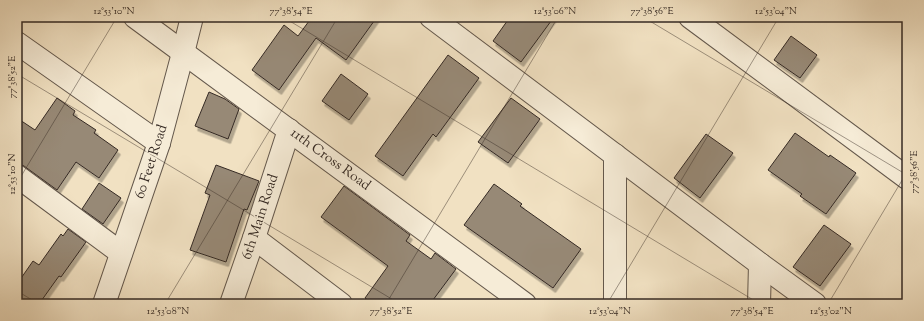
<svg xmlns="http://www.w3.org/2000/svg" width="924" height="321" viewBox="0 0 924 321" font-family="'Sorts Mill Goudy',serif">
	<defs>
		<filter id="shadow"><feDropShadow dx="2.5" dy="4.5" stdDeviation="0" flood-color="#0004"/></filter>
	</defs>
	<rect width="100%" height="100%" fill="#f1e1c2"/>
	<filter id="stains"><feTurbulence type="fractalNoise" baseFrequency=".005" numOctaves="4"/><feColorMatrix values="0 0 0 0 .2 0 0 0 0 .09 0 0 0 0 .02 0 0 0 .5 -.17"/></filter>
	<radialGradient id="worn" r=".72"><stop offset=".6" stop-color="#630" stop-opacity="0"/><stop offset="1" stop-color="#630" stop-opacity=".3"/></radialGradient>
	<g fill="#978976" stroke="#352a24" filter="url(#shadow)">
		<polygon points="312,17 377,17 346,60 316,38 279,90 252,70 284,25 298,36"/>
		<polygon points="510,17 554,17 521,62 493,41"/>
		<polygon points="791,36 817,55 800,78 774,60"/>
		<polygon points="448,55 479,78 436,137 433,134 403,176 375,156"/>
		<polygon points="341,74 368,94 349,120 322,101"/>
		<polygon points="209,92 225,99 239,109 228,139 195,126"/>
		<polygon points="57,98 75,111 73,115 96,130 94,133 118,150 99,178 76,162 57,190 24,166 17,163 17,118 35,130"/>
		<polygon points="511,98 540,119 508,163 478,142"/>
		<polygon points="795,133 829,157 830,155 856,173 826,214 800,196 802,194 768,170"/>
		<polygon points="706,134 733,153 700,198 674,178"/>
		<polygon points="216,165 259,181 247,210 244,209 226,262 190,250 210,195 205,193"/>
		<polygon points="99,183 121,198 103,224 82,209"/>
		<polygon points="494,184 522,204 520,206 581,249 553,288 464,225"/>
		<polygon points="344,186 410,235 406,241 431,259 435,253 456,269 430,304 373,304 365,298 388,266 321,217"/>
		<polygon points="824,225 851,244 820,286 793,267"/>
		<polygon points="68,229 86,242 61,277 59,276 39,304 27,304 17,297 17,284 33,261 39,265 61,234 63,236"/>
	</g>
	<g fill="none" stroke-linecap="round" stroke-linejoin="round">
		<g stroke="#64584c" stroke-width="24">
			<g id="minor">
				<polyline points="135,17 525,304"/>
				<polyline points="431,17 760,264 815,304"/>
				<polyline points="690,17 907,178"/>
				<polyline points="17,43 159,143"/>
				<polyline points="615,155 615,304"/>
				<polyline points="17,176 121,253"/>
				<polyline points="254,238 341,304"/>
				<polyline points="104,304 159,143 183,53 192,17"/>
				<polyline points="231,304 254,238 289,130"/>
				<polyline points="759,304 760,264"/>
			</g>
		</g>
		<use href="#minor" stroke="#f6ecd7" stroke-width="22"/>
	</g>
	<path fill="none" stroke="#352a24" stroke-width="1" stroke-opacity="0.45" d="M283 17 760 304M643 17 907 175M17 74 400 304M17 183 117 17M17 291 39 304M165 304 338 17M386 304 558 17M607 304 779 17M828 304 907 172"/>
	<g text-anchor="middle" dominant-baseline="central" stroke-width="3" stroke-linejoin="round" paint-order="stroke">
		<g font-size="14" fill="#352a24" stroke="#f6ecd7">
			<text transform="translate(330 160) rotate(36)">11th Cross Road</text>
			<text transform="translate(152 162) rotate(-72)">60 Feet Road</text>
			<text transform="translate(261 217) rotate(-72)">6th Main Road</text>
		</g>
	</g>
	<rect width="924" height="321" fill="none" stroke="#f1e1c2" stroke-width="44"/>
	<rect x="22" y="22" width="880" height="277" fill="none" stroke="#352a24" stroke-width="1.5"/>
	<g font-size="10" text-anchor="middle" fill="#352a24">
		<text x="114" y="14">12°53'10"N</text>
		<text x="291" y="14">77°38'54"E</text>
		<text x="555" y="14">12°53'06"N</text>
		<text x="652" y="14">77°38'56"E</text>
		<text x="776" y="14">12°53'04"N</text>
		<text transform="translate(11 77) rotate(-90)" y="4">77°38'52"E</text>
		<text transform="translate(913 172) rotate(-90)" y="4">77°38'56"E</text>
		<text transform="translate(11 174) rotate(-90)" y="4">12°53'10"N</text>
		<text x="168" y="314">12°53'08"N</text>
		<text x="391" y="314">77°38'52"E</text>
		<text x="610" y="314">12°53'04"N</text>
		<text x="752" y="314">77°38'54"E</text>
		<text x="831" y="314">12°53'02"N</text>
	</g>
	<rect width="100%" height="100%" filter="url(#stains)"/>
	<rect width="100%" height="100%" fill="url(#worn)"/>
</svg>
